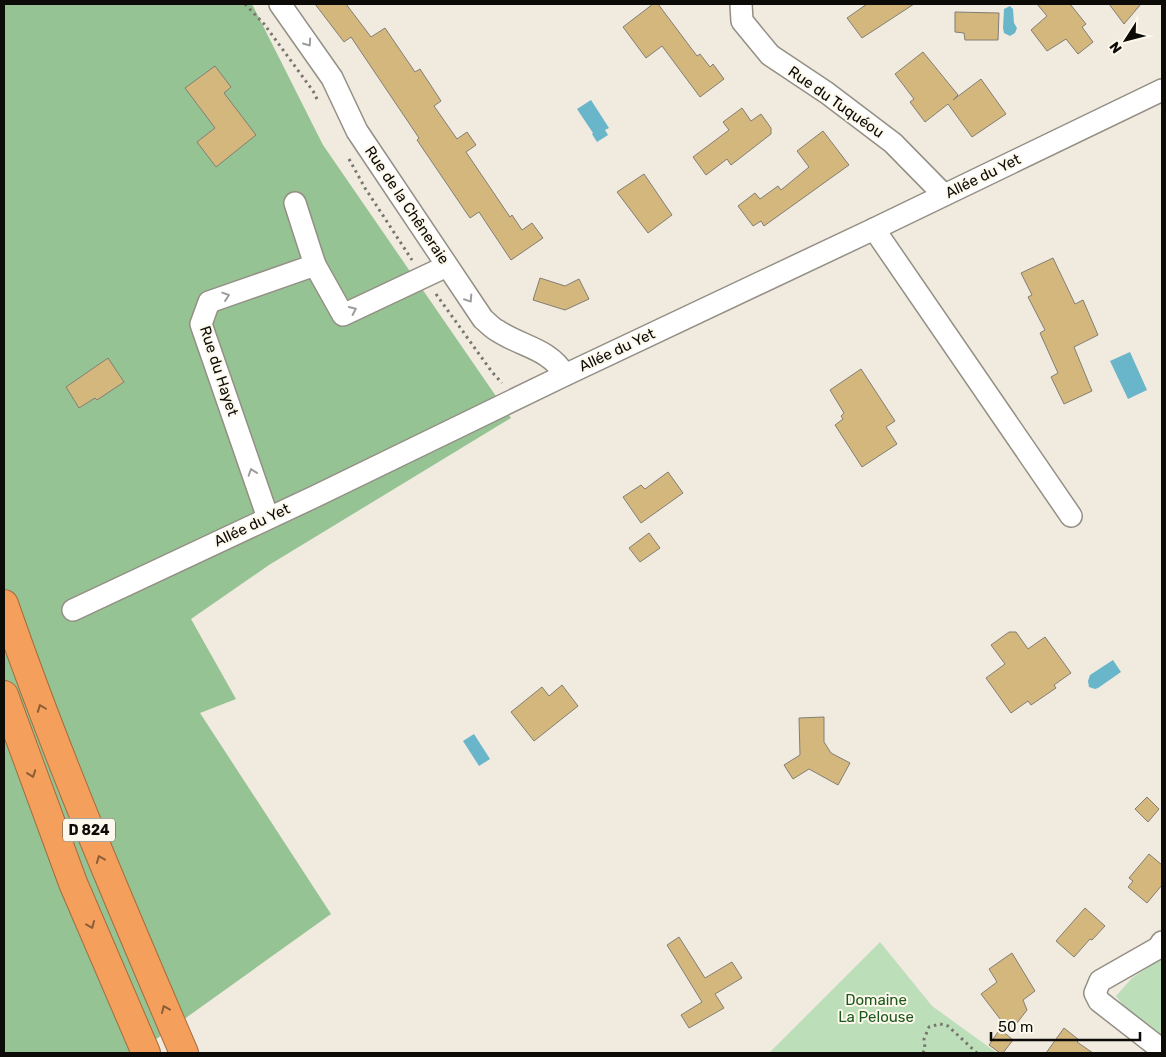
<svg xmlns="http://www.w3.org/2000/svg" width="1166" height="1057" viewBox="0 0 1166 1057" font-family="Rubik,sans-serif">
	<rect width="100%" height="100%" fill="#f0eadf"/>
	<g fill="#bcdfba">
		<polygon points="880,942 932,1006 997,1053 769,1053"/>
		<polygon points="1162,958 1162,1036 1128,1011 1116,996 1132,978"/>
	</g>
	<polygon fill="#96c393" points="4,4 252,4 323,145 511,418 269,565 191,619 236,699 200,713 331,914 148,1045 148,1053 4,1053"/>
	<g fill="#69b6cb">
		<polygon points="1010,6 1013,9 1014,23 1017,28 1015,33 1010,36 1004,33 1003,28 1004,9"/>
		<polygon points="591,100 609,128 605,130 608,135 597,142 592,134 593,133 577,109"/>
		<polygon points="1130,352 1147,390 1128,399 1110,361"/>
		<polygon points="1113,660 1121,672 1098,688 1095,689 1089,687 1088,681 1090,675"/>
		<polygon points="474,734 490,759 479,766 463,741"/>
	</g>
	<g fill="#d3b77d" stroke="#837e74">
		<polygon points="315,4 346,4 371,37 385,28 415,72 420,69 441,101 434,106 457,139 467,132 476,145 466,152 510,217 512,215 522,230 532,223 543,238 511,260 479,212 470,218 417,140 419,138 351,37 344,42"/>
		<polygon points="653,4 658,4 697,56 700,54 710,67 713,64 724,79 700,97 662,46 646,58 623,27"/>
		<polygon points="867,4 914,4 862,38 847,18"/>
		<polygon points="1037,4 1070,4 1086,24 1082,27 1093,42 1078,54 1066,39 1047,51 1031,30 1047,16"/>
		<polygon points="1109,4 1141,4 1124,24"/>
		<polygon points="955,12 999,13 998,40 965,40 964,33 955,32"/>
		<polygon points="923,52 958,95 953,100 981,79 1006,114 972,137 948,104 925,122 910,102 914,99 895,74"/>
		<polygon points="215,66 231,87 224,93 256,135 216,167 197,142 215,128 185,88"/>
		<polygon points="742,108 751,121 761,114 771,128 771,134 731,165 727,159 706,175 693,157 729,130 723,122"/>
		<polygon points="823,131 849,165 764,226 761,221 753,226 738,206 755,193 760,199 778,186 781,190 809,167 797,151"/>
		<polygon points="644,174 672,215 648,233 617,192"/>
		<polygon points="1053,258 1075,304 1083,300 1098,335 1074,347 1092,391 1064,404 1051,377 1058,373 1040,333 1045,330 1028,297 1032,295 1021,273"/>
		<polygon points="540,278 565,286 579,279 589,299 565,310 533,300"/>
		<polygon points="108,358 124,382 97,400 95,398 79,408 66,387"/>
		<polygon points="861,369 895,421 886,427 897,444 862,467 835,425 843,419 841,416 844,413 830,390"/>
		<polygon points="668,472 683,493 641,523 623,497 641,485 645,489"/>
		<polygon points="649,533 660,548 640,562 629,548"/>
		<polygon points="1009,632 1016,632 1028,649 1045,637 1071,673 1054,685 1056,688 1031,705 1028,701 1011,713 986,678 1005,664 991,645"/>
		<polygon points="562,685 578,706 534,741 511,712 542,687 549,696"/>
		<polygon points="824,717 824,742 831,753 850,763 838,785 809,769 793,779 784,765 800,755 799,718"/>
		<polygon points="1147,797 1159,809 1148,822 1135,809"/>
		<polygon points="1149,854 1162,865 1162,885 1147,903 1128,887 1133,881 1129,878"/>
		<polygon points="1085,908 1105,926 1092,940 1090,939 1074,957 1056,941"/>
		<polygon points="679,937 705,978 732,962 742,978 715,994 724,1008 689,1028 681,1015 702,1002 667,945"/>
		<polygon points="1012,953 1035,991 1023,1000 1027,1010 1010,1032 981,994 997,982 989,969"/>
		<polygon points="1064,1028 1079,1040 1077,1042 1093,1053 1046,1053"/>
		<polygon points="1000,1029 1013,1040 1003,1053 1000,1053 989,1045"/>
	</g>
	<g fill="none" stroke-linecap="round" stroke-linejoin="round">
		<g stroke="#948f85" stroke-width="24">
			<g id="minor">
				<path d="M280 4 332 78 357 131 483 319C488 323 492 328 498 331 522 347 549 348 565 375"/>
				<polyline points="741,4 742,21 770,55 827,93 893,143 944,195"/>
				<polyline points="295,203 315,265"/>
				<polyline points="874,229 1071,516"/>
				<polyline points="268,518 201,324 209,302 315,265 343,315 447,266"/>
				<polyline points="73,610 316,496 565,375 874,229 1162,90"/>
				<polyline points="1162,942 1158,948 1100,981 1095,993 1099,1001 1162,1050"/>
			</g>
		</g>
		<g stroke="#a36c3f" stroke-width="30">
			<g id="highway">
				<path d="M4 604C57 757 120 904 184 1053"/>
				<polyline points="4,695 73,883 146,1053"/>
			</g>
		</g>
		<g stroke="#78756e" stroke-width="3" stroke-dasharray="2.5 4" stroke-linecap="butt">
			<polyline points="245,4 264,24 313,91 318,101"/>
			<polyline points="349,159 365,188 412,260"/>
			<polyline points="436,294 492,372 502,383"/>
			<polyline points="923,1053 925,1048 924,1039 929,1027 940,1024 948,1026 977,1053"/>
		</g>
		<use href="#minor" stroke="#fff" stroke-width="21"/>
		<use href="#highway" stroke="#f4a05c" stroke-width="28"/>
	</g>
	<defs><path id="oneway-chevron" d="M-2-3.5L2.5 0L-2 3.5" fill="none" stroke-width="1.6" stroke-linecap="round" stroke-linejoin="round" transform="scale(1.25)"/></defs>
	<g stroke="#9e9d9c">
		<use href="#oneway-chevron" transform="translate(308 43) rotate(55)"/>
		<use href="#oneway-chevron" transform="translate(226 296) rotate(-19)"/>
		<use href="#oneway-chevron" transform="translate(469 299) rotate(57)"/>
		<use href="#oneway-chevron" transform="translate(353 310) rotate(-25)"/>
		<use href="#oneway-chevron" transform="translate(252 472) rotate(-109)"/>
	</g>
	<g stroke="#8c5d36">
		<use href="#oneway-chevron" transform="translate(41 708) rotate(-111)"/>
		<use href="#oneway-chevron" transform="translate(32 774) rotate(70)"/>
		<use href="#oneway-chevron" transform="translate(100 859) rotate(-112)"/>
		<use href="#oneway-chevron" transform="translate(91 925) rotate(67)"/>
		<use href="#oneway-chevron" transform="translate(165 1009) rotate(-113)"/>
	</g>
	<g text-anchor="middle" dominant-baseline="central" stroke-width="4" stroke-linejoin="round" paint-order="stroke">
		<rect fill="#fdf8ec" stroke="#55524c" stroke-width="1" x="63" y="818.5" width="52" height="23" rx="4"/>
		<g font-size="14" font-weight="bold" fill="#0d0b08">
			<text x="89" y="830">D 824</text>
		</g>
		<g font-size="15" fill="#0d0b08" stroke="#fdf8ec">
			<text transform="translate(836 102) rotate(35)">Rue du Tuquéou</text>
			<text transform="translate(983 176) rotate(-26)">Allée du Yet</text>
			<text transform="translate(407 205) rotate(56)">Rue de la Chêneraie</text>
			<text transform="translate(617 350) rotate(-25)">Allée du Yet</text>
			<text transform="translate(219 371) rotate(72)">Rue du Hayet</text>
			<text transform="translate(252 525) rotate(-25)">Allée du Yet</text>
		</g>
		<g font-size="15" fill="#1b581b" stroke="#fdf8ec">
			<text x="876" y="1000">Domaine<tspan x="876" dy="17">La Pelouse</tspan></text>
		</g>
	</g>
	<rect width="1166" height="1057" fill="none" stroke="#0d0b08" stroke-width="10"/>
	<g transform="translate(1126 40) rotate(234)" stroke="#fdf8ec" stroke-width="4" paint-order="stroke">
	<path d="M0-4L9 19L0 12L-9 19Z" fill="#0d0b08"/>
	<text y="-8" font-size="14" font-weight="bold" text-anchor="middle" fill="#0d0b08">N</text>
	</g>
	<path d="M991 1032v8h149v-8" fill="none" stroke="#0d0b08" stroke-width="2.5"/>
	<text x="998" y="1032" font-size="15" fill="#0d0b08" stroke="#fdf8ec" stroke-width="4" paint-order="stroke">50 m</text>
</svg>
